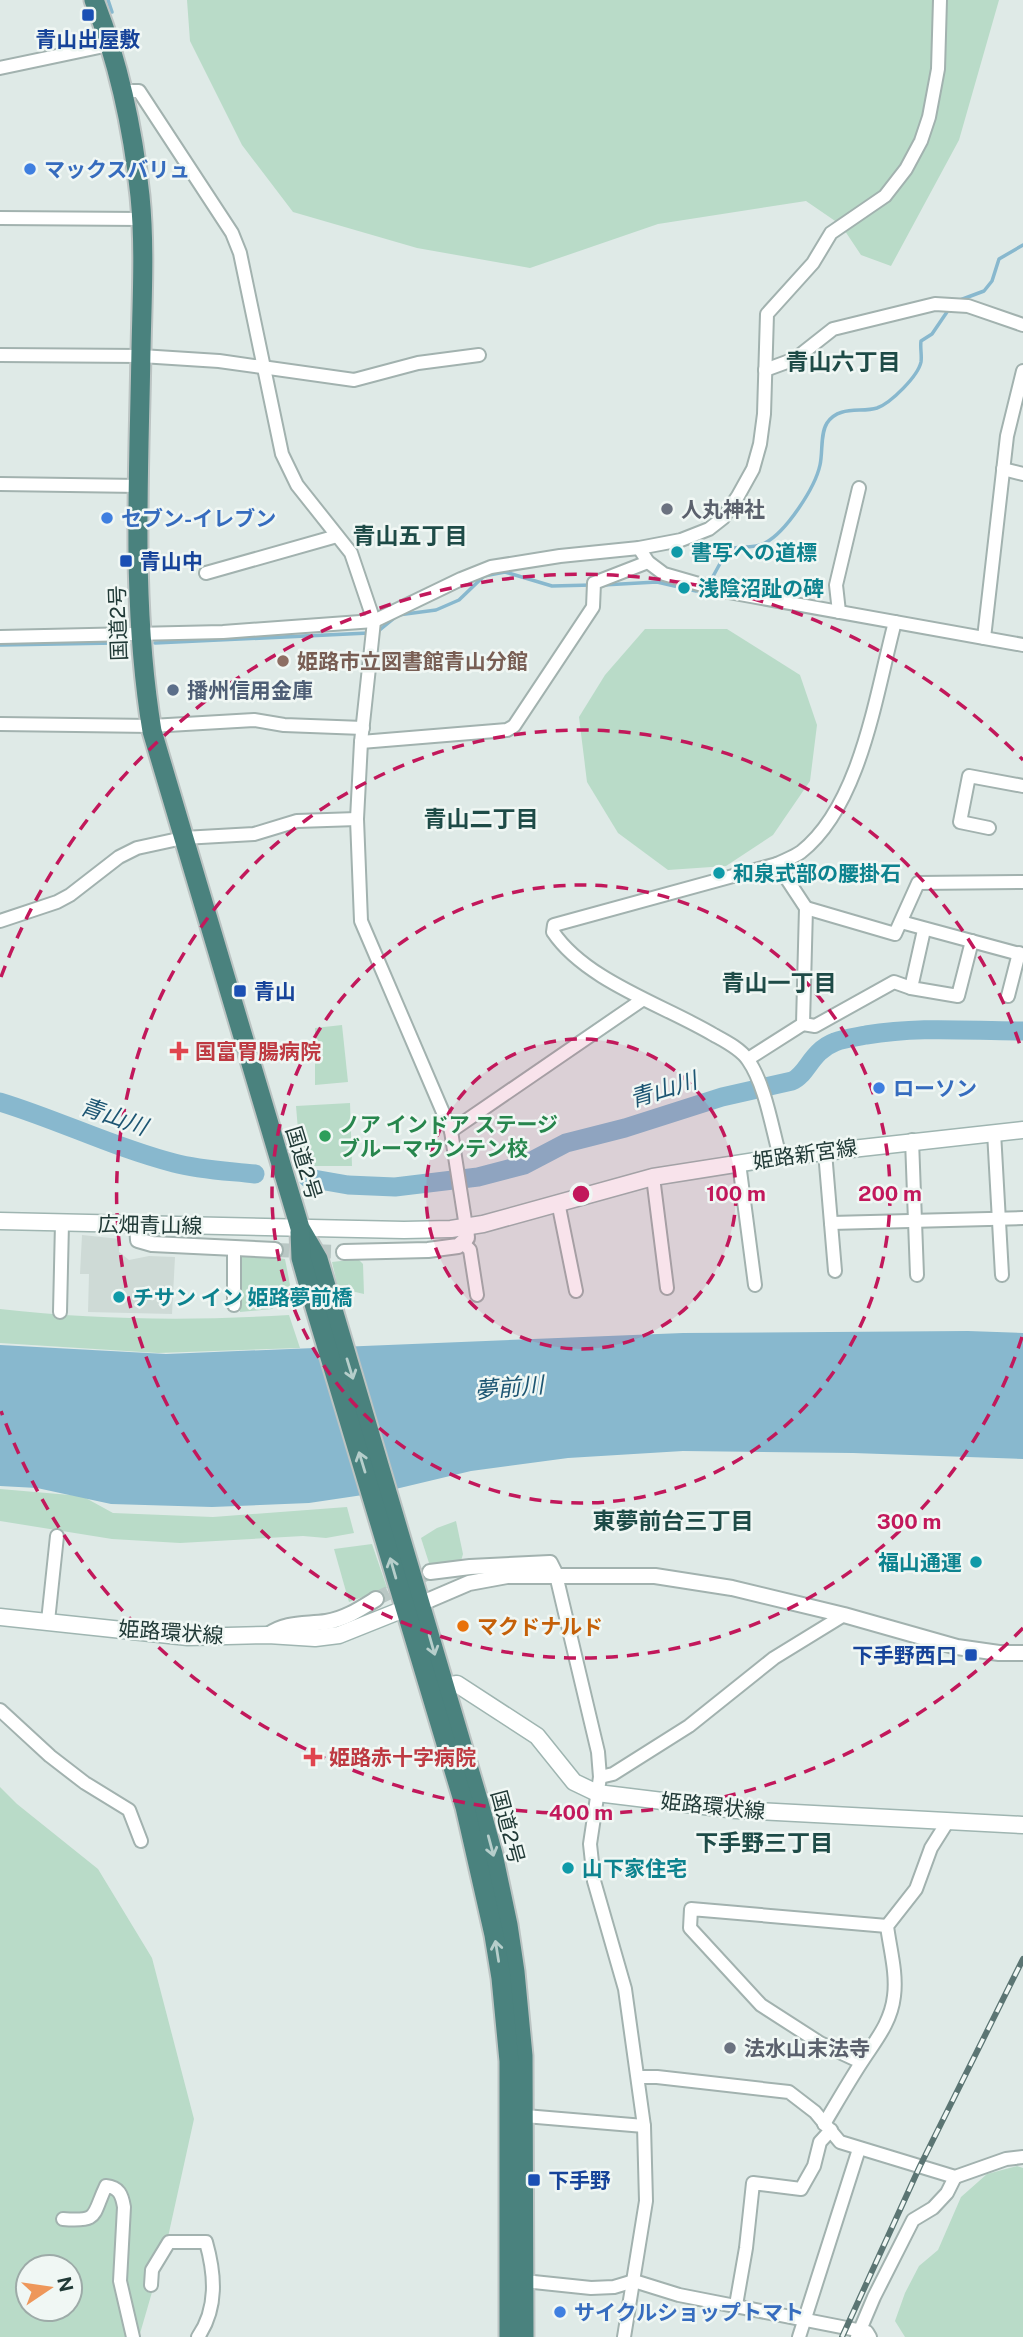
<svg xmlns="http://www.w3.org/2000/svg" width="1023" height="2337" viewBox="0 0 1023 2337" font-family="'Public Sans','Noto Sans JP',sans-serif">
	<rect width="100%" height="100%" fill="#dfeae7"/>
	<polygon fill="#cedad6" points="82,1235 120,1239 119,1252 129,1260 149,1256 175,1257 172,1314 88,1312 89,1274 80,1274"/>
	<g fill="#b9dbc8" fill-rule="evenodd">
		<polygon points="187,0 999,0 959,140 891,266 861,255 841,225 806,201 658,224 530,268 417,248 293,212 242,145 190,41"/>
		<polygon points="645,629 727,629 800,675 817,725 810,781 773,835 726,866 668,870 618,833 587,782 579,717 605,675"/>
		<polygon points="342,1025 348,1082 315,1085 315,1028"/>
		<polygon points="350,1103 352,1166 301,1166 296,1106"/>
		<polygon points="240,1253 285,1259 291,1290 272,1309 240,1312"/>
		<polygon points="358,1259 363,1264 364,1294 338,1288 332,1262"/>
		<path d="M0 1309C95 1320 193 1321 289 1315L300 1348 158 1353 0 1343Z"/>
		<polygon points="0,1489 82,1496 113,1513 213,1517 347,1507 354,1533 326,1538 303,1536 180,1543 112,1539 0,1521"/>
		<polygon points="456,1521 463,1554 461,1561 430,1566 421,1538 437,1528"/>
		<polygon points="372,1544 387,1588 349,1602 334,1549"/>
		<path d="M0 1787 17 1804 98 1869 152 1958 194 2119 168 2237 139 2337H0ZM28 2267H70V2309H28Z"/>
		<polygon points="1017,2166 1023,2168 1023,2337 905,2337 895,2321 905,2293 919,2266 938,2250 961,2197 987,2174"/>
	</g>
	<polygon fill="#88b8ce" points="968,1331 1023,1333 1023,1459 853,1453 683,1451 568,1458 471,1471 383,1492 309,1503 212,1507 111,1504 37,1488 0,1486 0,1345 166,1354 683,1333"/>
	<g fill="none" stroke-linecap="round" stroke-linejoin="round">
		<g stroke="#88b8ce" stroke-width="3.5">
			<polyline points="108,0 112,12"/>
			<polyline points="960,300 984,291 992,281 999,259 1023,245"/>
			<path d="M711 580 728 549C739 546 755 549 765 543 786 532 815 488 820 465 823 452 820 434 827 423 839 405 861 413 877 408 891 403 918 376 921 362 922 355 920 348 921 341L932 334 949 309"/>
			<polyline points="603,585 657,582 696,591 703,590"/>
			<polyline points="376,633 398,615 436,610 459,600 484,576 505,572 552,586 592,585"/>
			<polyline points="155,643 369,633"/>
			<polyline points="0,645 116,643"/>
		</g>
		<g stroke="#88b8ce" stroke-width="19">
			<path d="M0 1102C59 1120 115 1148 174 1163 200 1170 229 1171 255 1174"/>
			<path d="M308 1178 348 1185 395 1187 478 1177 524 1165 566 1143 625 1128 722 1097 792 1081C807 1075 811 1051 835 1042 844 1038 856 1037 866 1035 922 1026 968 1031 1023 1031"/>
		</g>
		<g stroke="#b9c7c4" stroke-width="14" stroke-dasharray="14 7" stroke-linecap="butt">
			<polyline points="275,1250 344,1252"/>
			<polyline points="376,1599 430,1572"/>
		</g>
		<g stroke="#a2b2af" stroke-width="16">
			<g id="minor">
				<polyline points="0,68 109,45"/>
				<polyline points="121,91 139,91 232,233 240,253 282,454 297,485 351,553 374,621 361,742 357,819 361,921 451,1131 466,1227"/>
				<polyline points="0,218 142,219"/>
				<polyline points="0,355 141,356 219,361 354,380 418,363 479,355"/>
				<polyline points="765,370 795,359 833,329 935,304 968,306 1023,325"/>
				<polyline points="1003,469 1023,474"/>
				<polyline points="0,484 139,486"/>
				<polyline points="639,548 648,562 664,574 723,591 1023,645"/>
				<polyline points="206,573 337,536"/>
				<polyline points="839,612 836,585 859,488"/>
				<polyline points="0,637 223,632 374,621 461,579 491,567 560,556 639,548 681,540 709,529 723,518 738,496 753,469 760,444 764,414 767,314 813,263 831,233 885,196 906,169 921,141 929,117 938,69 940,0"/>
				<polyline points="984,638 1007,436 1023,371"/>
				<polyline points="0,724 151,726 254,720 284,725 363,728"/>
				<polyline points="361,742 507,730 514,726 593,607 594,583 648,562"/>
				<polyline points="989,828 960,822 969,776 1023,786"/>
				<polyline points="806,908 895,934 918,883 1023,882"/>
				<polyline points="0,921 57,902 70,895 119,857 137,848 183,838 254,834 297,821 357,819"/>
				<polyline points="901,922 1023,955"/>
				<polyline points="924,930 911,988 958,996 972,941"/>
				<polyline points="1008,996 1019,953"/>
				<polyline points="803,1024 815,1026 894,982 911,988"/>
				<polyline points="748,1059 803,1024 806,908 777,864"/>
				<polyline points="451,1131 642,1000"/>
				<polyline points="994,1132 1002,1275"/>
				<polyline points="912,1140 917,1275"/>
				<polyline points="825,1152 835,1271"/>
				<path d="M780 1157C772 1128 765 1084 748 1060 741 1049 725 1041 714 1035 664 1005 586 981 553 932L554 925 777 864C785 860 794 857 801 852 861 805 876 693 895 622"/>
				<polyline points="739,1163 755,1285"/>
				<polyline points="653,1177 667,1288"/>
				<polyline points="558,1202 576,1291"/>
				<polyline points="831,1223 1023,1218"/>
				<polyline points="463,1243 470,1250 477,1295"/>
				<polyline points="234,1248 234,1305"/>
				<polyline points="60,1312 62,1223"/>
				<polyline points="556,1575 598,1752 600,1777 590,1844 594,1881 625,1989 644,2126 646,2201 624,2337"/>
				<polyline points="48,1621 57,1536"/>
				<polyline points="0,1710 50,1756 85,1783 129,1810 141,1841"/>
				<polyline points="600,1777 613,1774 689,1726 774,1658 844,1615"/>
				<polyline points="861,2062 820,2043 761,2005 690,1928 691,1909 887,1926"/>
				<polyline points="638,2077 657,2077 789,2092 815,2112 840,2142 955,2177 1006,2159 1023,2157"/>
				<polyline points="525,2116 644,2126"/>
				<path d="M824 2124C836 2104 848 2083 861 2063 875 2041 891 2023 894 1996 897 1973 890 1949 887 1926L916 1889 931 1848 948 1821"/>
				<path d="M63 2219C100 2222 92 2215 106 2186 119 2187 122 2195 124 2207L120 2281 133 2337"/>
				<polyline points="524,2281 591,2288 614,2287 634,2281 679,2295 867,2332 870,2337"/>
				<path d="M151 2285 152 2270 169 2242H206C215 2274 218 2308 198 2337"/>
				<polyline points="736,2305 746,2248 753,2183 801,2189 814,2166 820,2142 831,2130"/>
				<polyline points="799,2337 859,2149"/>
				<polyline points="857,2337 874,2297 913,2220 933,2208 947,2193 955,2177"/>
			</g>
		</g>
		<g stroke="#a2b2af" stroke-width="18">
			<g id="tertiary">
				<polyline points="137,1225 138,1240 152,1244 275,1250"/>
				<polyline points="344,1252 428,1250 458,1246 467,1238 466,1227"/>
				<polyline points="430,1572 470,1567 550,1563 556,1575"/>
				<polyline points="420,1604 469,1583 507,1576 655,1576 732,1588 844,1615 957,1647 999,1653 1023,1653"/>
				<path d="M268 1635C286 1622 305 1625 326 1622 345 1619 360 1609 376 1599"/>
			</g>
		</g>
		<g stroke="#9fb5b1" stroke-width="19">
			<g id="secondary">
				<polyline points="0,1221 404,1230 451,1229 483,1224 653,1177 780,1157 1023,1130"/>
				<polyline points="0,1617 188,1637 268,1635 315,1638 339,1635 414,1605"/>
				<polyline points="444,1686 457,1684 537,1736 574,1782 597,1793 736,1810 1023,1825"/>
			</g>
		</g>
		<g stroke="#bcc4c3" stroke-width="23">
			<g id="trunk">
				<path d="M94 0C118 61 133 130 140 196 145 247 142 299 141 350 139 477 131 604 152 731L300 1228 318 1259 479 1803 493 1854 508 1925 515 1972 523 2056 524 2337"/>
				<polyline points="300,1232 301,1258 314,1304 465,1807 494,1935 501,1978 509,2061 509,2337"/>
			</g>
		</g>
		<use href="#minor" stroke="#fff" stroke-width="12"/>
		<use href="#tertiary" stroke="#fff" stroke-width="14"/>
		<use href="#secondary" stroke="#fff" stroke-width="16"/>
		<use href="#trunk" stroke="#4a827e" stroke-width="19"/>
		<g stroke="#5b7573" stroke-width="6">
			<polyline id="rail" points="842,2337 920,2166 1023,1959"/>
		</g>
		<use href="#rail" stroke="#f0f7f4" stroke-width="3.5" stroke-dasharray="10" stroke-linecap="butt"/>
	</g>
	<defs><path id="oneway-shaft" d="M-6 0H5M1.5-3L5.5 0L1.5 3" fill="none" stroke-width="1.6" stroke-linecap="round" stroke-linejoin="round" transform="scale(1.75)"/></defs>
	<g stroke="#b6cecb">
		<use href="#oneway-shaft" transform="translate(350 1369) rotate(73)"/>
		<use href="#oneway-shaft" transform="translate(362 1462) rotate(-107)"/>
		<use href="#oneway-shaft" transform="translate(393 1568) rotate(-106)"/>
		<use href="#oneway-shaft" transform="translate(432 1645) rotate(74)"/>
		<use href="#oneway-shaft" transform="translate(491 1846) rotate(75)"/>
		<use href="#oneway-shaft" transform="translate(497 1951) rotate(-99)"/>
	</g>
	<circle cx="581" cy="1194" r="155" fill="#c2185b" fill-opacity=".12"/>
	<g fill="none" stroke="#c2185b" stroke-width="3.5" stroke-dasharray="12 9">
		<circle cx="581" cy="1194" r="155"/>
		<circle cx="581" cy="1194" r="309"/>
		<path d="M1022 1337A464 464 0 1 1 1022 1051"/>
		<path d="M1023 1628A619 619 0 0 1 1 1411M1 977A619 619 0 0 1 1023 760"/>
	</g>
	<g fill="#1a4fb4" stroke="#f0f7f4" stroke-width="2.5">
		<rect x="81" y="8" width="14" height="14" rx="3.5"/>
		<rect x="119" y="554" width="14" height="14" rx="3.5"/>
		<rect x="233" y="984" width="14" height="14" rx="3.5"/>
		<rect x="964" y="1648" width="14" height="14" rx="3.5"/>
		<rect x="527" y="2173" width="14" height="14" rx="3.5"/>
	</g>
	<g fill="#3f7fe0" stroke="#f0f7f4" stroke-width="2.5">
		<circle cx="30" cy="169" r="7"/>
		<circle cx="107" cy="518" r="7"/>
		<circle cx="879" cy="1088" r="7"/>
		<circle cx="560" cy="2312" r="7"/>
	</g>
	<g fill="#6b7280" stroke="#f0f7f4" stroke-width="2.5">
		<circle cx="667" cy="509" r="7"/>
		<circle cx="730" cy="2048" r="7"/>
	</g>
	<g fill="#0f9aa8" stroke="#f0f7f4" stroke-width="2.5">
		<circle cx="677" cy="552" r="7"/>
		<circle cx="684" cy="588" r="7"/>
		<circle cx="719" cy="873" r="7"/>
		<circle cx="119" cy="1297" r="7"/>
		<circle cx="976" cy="1562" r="7"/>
		<circle cx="568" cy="1868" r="7"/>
	</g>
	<circle fill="#8d6e63" stroke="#f0f7f4" stroke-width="2.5" cx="283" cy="661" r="7"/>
	<circle fill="#5c6f8a" stroke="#f0f7f4" stroke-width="2.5" cx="173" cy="690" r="7"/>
	<g fill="#e0444e" stroke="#f0f7f4" stroke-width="2.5">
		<path d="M175.5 1040.5h7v7h7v7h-7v7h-7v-7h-7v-7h7z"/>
		<path d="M309.5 1746.5h7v7h7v7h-7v7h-7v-7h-7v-7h7z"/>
	</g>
	<circle fill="#2e9e5b" stroke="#f0f7f4" stroke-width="2.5" cx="325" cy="1136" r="7"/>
	<circle fill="#e8710a" stroke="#f0f7f4" stroke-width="2.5" cx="463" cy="1626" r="7"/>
	<g text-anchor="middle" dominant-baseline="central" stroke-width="5" stroke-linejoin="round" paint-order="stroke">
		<g font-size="21" font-weight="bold" fill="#164399" stroke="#f0f7f4" text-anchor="start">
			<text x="88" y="39" text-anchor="middle">青山出屋敷</text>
			<text x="140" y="561">青山中</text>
			<text x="254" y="991">青山</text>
			<text x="957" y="1655" text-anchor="end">下手野西口</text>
			<text x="548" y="2180">下手野</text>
		</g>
		<g font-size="21" font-weight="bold" fill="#366cbe" stroke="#f0f7f4" text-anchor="start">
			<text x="44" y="169">マックスバリュ</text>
			<text x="121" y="518">セブン-イレブン</text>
			<text x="893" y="1088">ローソン</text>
			<text x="574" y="2312">サイクルショップトマト</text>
		</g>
		<g font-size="21" font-weight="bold" fill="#5b616d" stroke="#f0f7f4" text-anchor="start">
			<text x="681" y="509">人丸神社</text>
			<text x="744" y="2048">法水山末法寺</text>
		</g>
		<g font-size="21" font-weight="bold" fill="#0d838f" stroke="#f0f7f4" text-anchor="start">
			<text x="691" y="552">書写への道標</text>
			<text x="698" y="588">浅陰沼趾の碑</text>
			<text x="733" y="873">和泉式部の腰掛石</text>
			<text x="133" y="1297">チサン イン 姫路夢前橋</text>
			<text x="962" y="1562" text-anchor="end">福山通運</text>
			<text x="582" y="1868">山下家住宅</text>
		</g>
		<g font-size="21" fill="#213a37" stroke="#f0f7f4">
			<text transform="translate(118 623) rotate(-92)">国道2号</text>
			<text transform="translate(805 1154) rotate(-8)">姫路新宮線</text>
			<text transform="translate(304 1163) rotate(73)">国道2号</text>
			<text transform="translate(150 1225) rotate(1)">広畑青山線</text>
			<text transform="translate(171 1632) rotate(4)">姫路環状線</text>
			<text transform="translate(713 1806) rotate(6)">姫路環状線</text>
			<text transform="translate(508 1827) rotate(75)">国道2号</text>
		</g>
		<g font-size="21" font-weight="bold" fill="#785e54" stroke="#f0f7f4" text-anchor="start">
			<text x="297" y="661">姫路市立図書館青山分館</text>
		</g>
		<g font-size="21" font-weight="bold" fill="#4e5e75" stroke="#f0f7f4" text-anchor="start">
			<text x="187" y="690">播州信用金庫</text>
		</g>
		<g font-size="21" font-weight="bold" fill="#be3a42" stroke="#f0f7f4" text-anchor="start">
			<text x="195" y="1051">国富胃腸病院</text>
			<text x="329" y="1757">姫路赤十字病院</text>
		</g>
		<g font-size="21" font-weight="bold" fill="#27864d" stroke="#f0f7f4" text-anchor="start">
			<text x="339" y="1124">ノア インドア ステージ<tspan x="339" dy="24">ブルーマウンテン校</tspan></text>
		</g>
		<g font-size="21" font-weight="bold" fill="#c56008" stroke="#f0f7f4" text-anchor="start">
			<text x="477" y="1626">マクドナルド</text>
		</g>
		<g font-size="23" font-weight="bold" fill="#1e4b47" stroke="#f0f7f4">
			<text x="843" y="361">青山六丁目</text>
			<text x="410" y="535">青山五丁目</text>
			<text x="481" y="818">青山二丁目</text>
			<text x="779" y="982">青山一丁目</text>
			<text x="673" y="1520">東夢前台三丁目</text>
			<text x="764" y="1842">下手野三丁目</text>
		</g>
		<g font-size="23" font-style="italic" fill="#1d5673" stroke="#f0f7f4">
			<text transform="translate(663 1089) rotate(-17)">青山川</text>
			<text transform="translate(114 1116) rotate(19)">青山川</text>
			<text transform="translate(509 1387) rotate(-5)">夢前川</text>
		</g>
	</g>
	<circle cx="581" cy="1194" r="10" fill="#c2185b" stroke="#f0f7f4" stroke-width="3.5"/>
	<g font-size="21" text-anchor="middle" font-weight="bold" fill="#c2185b" stroke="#f0f7f4" stroke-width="5" stroke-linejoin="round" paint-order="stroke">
		<text x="736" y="1201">100 m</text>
		<text x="890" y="1201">200 m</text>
		<text x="909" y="1529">300 m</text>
		<text x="581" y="1820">400 m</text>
	</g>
	<g transform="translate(49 2288) rotate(77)"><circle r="33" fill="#f0f7f4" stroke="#9daba8" stroke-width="2"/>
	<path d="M0-5L12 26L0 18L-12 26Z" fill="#ee975a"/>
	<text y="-10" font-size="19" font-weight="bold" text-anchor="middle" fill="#213a37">N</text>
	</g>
</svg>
